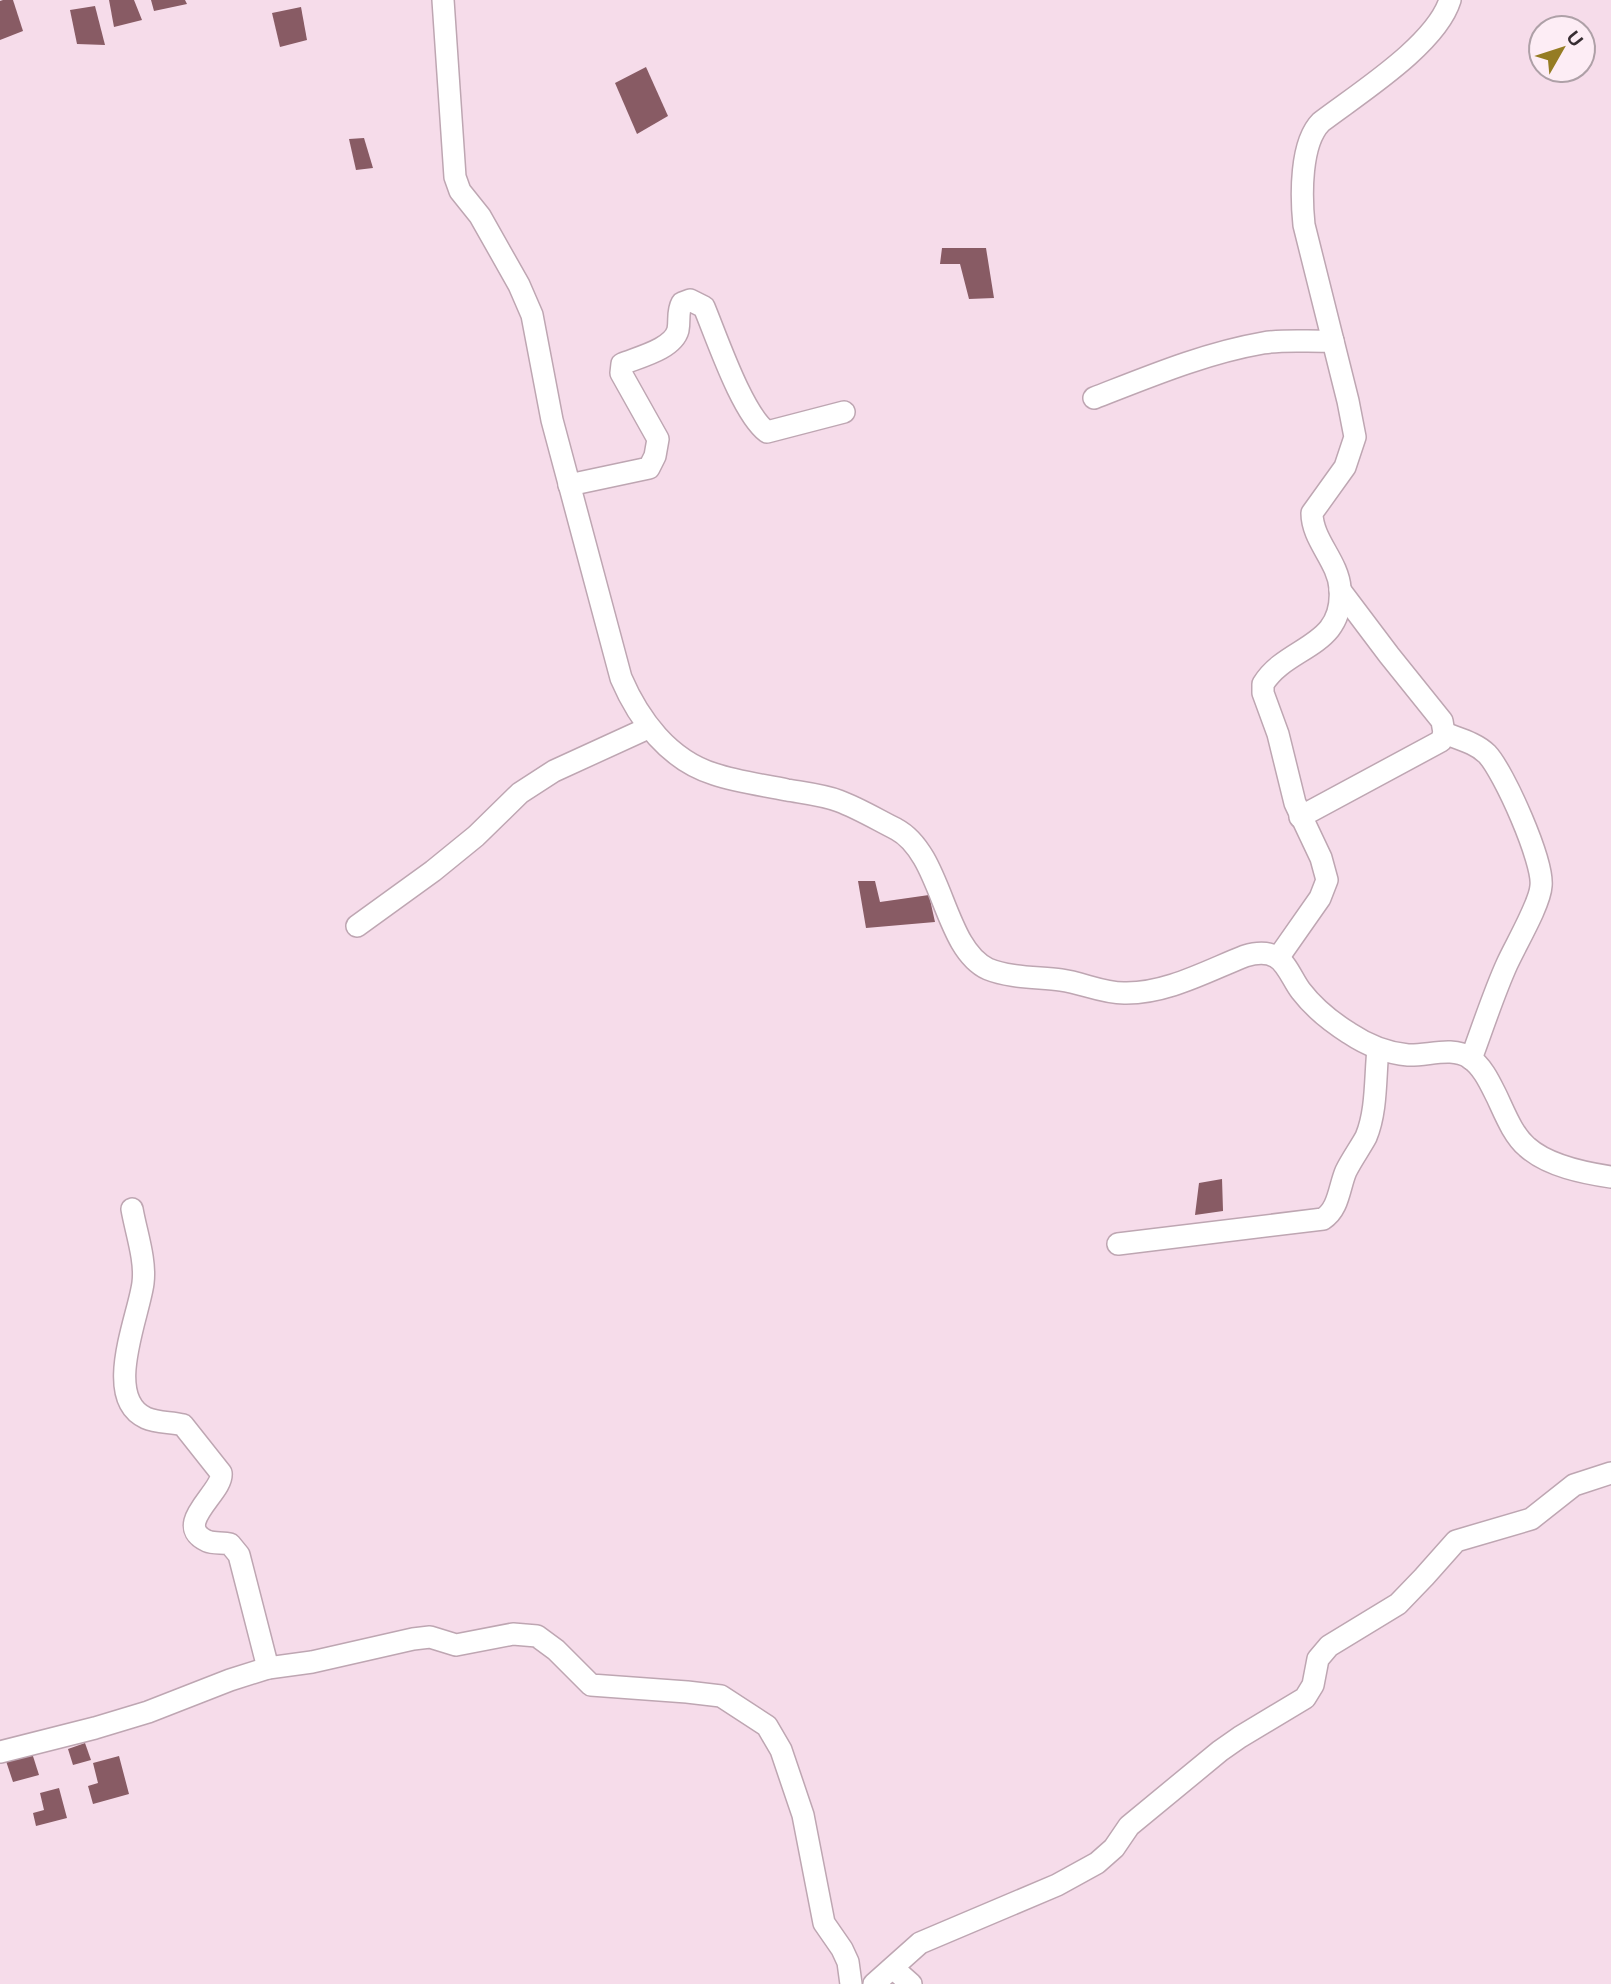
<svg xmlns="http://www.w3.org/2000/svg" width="1611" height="1984" viewBox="0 0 1611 1984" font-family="Helvetica,sans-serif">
	<rect width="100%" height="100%" fill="#f6dcea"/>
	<g fill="#885b64">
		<polygon points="3,0 13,0 23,31 0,40 0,1"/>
		<polygon points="109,0 134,0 142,20 114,27"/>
		<polygon points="151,0 185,0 187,4 154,11"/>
		<polygon points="95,6 105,45 77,44 70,10"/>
		<polygon points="301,7 307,40 280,47 272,13"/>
		<polygon points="646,67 668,116 637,134 615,83"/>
		<polygon points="364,138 373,168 356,170 349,139"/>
		<polygon points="942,248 986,248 994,298 969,299 960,264 940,264"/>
		<polygon points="858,881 875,881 880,902 929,895 935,922 866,928"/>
		<polygon points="1222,1179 1223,1211 1195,1215 1199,1183"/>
		<polygon points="85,1743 91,1760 73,1765 68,1749"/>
		<polygon points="32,1753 39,1775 13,1782 6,1761"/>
		<polygon points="119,1756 129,1794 93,1804 88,1786 98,1783 93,1763"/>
		<polygon points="59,1788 67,1818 36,1826 33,1813 44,1810 40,1793"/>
	</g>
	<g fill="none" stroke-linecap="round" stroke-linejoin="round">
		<g stroke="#bea6b2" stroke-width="24">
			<g id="minor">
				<path d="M443 0 455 177 460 191 480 216 519 285 532 315 552 420 621 678C639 720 669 760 714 774 738 782 763 785 787 790 804 793 823 795 839 801 858 808 878 820 896 829 943 854 943 948 988 969 1010 978 1038 977 1061 980 1083 983 1102 993 1124 993 1166 994 1207 971 1245 956 1255 953 1266 951 1276 957 1287 963 1293 981 1301 991 1314 1008 1330 1021 1349 1033 1367 1045 1385 1053 1408 1055 1428 1056 1452 1046 1470 1058 1483 1067 1490 1083 1497 1097 1505 1114 1513 1135 1527 1147 1548 1166 1584 1173 1611 1177"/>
				<path d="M1094 398C1148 377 1205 353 1263 343 1286 339 1310 342 1333 341"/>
				<path d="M569 485 649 468 655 456 658 439 621 373 622 364C639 357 673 349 678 330 680 320 677 312 682 303L690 300 704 307C717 338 742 413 767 432L844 412"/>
				<path d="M1444 733C1459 739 1476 743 1487 754 1504 772 1544 862 1541 886 1540 904 1515 946 1507 964 1493 995 1483 1027 1471 1059"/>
				<polyline points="1300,817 1441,741 1444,733 1442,721 1389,655 1340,590"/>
				<polyline points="357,926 433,871 476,836 520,793 554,771 648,728"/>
				<path d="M1278 958 1320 898 1327 880 1321 858 1295 803 1278 734 1263 693V684C1287 645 1345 648 1340 588 1338 561 1312 540 1312 513L1345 467 1355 437 1348 401 1304 225C1301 196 1300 143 1321 122 1359 93 1436 45 1450 0"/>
				<path d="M132 1209C136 1232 146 1260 143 1283 139 1316 102 1398 146 1418 157 1423 171 1422 183 1425L221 1473C224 1492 171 1524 207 1541 214 1544 223 1542 230 1544L239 1555 268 1668"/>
				<path d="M1118 1244 1323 1219C1339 1209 1339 1187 1346 1171 1352 1159 1360 1148 1366 1137 1377 1111 1375 1077 1378 1049"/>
				<polyline points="0,1752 95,1728 148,1712 230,1680 268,1668 312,1662 413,1639 430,1637 456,1645 513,1634 537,1636 556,1650 591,1685 687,1692 721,1696 767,1726 781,1750 803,1815 824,1923 842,1949 848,1962 851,1984"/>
				<polyline points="893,1968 911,1984"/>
				<polyline points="874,1984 920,1943 1057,1885 1097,1863 1114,1848 1129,1826 1220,1751 1240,1737 1305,1698 1313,1685 1318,1659 1329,1646 1398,1604 1424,1577 1456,1541 1531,1519 1574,1485 1611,1473"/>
			</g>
		</g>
		<use href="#minor" stroke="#fff" stroke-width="21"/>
	</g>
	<g transform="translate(1562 49) rotate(51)"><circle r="33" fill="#fdedf5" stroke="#aea0a7" stroke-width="2"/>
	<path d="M0-5L12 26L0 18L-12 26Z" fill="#957c23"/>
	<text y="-10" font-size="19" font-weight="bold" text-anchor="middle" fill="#372d32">U</text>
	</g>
</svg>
